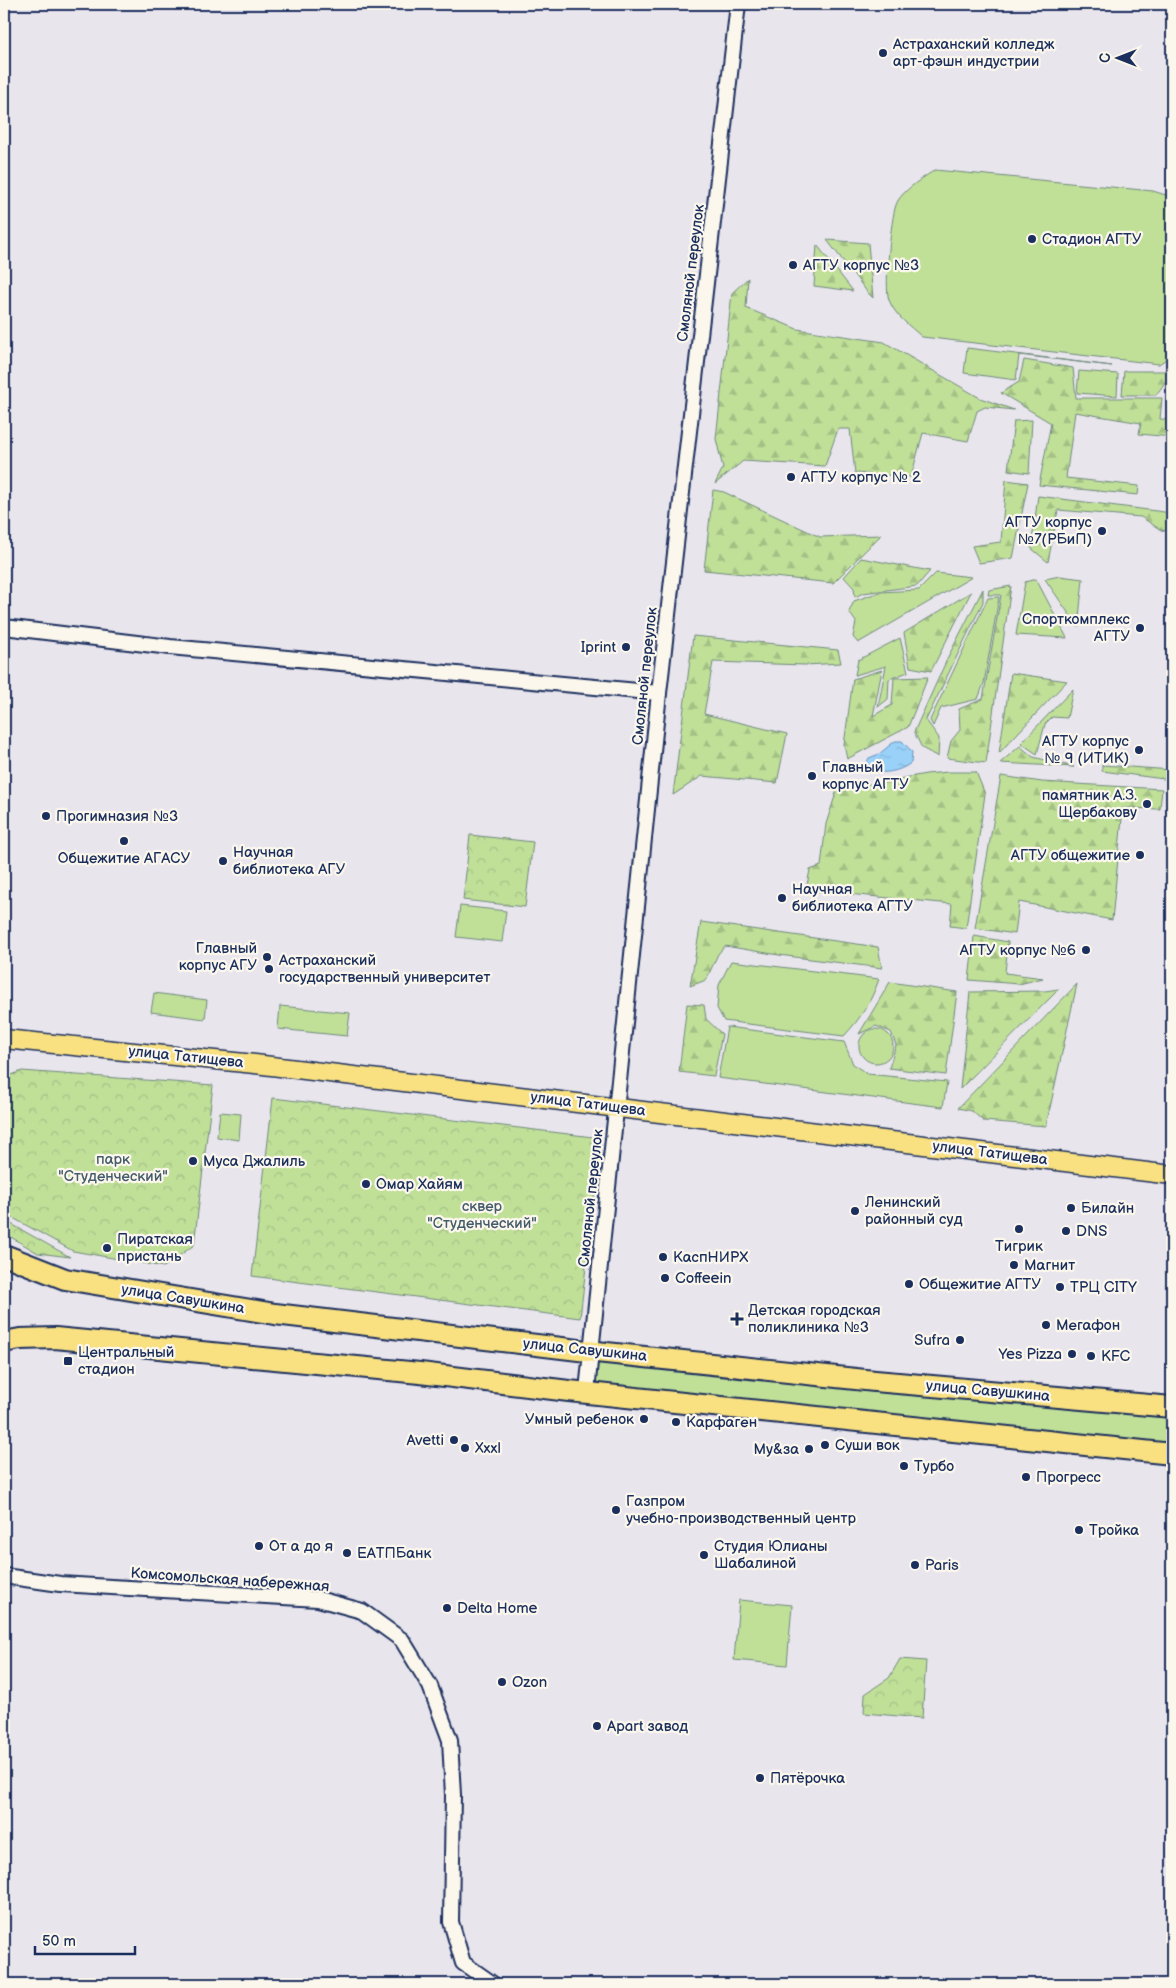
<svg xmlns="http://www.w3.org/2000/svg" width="1176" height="1988" viewBox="0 0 1176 1988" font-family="'Balsamiq Sans',sans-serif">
	<defs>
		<pattern id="forest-firs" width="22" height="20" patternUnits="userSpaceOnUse" patternTransform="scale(1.25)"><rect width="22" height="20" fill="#c0e098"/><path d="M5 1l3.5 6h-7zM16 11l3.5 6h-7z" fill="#a4c085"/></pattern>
		<pattern id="park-crowns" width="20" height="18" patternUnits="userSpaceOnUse" patternTransform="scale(1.25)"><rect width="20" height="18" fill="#c0e098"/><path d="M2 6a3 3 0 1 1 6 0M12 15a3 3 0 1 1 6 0" fill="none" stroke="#a4c085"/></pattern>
		<pattern id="water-ripples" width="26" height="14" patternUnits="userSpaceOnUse" patternTransform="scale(1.25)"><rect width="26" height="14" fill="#9ad1f9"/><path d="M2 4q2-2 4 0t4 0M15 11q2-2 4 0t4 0" fill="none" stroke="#84b4d8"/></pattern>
	</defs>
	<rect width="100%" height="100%" fill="#e9e5ed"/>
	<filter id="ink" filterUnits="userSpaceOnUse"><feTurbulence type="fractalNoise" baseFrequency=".02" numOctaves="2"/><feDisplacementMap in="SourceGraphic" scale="10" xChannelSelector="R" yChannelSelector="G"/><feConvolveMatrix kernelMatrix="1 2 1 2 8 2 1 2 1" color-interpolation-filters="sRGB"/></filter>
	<g filter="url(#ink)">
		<g fill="#c0e098" stroke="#6e887b">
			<path d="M935 170 1153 191 1172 197V355L1159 364 922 337C910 326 895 316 889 300 884 287 891 218 896 205 900 192 924 177 935 170Z"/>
			<polygon points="967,348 1112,366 1019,355 1016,380 964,373"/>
			<polygon points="1079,371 1118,374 1117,396 1077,393"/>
			<polygon points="936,573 972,577 858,643 853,637 856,622 849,612 854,601 880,592 919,590"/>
			<polygon points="1060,576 1083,579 1078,627 1045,579"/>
			<polygon points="1036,579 1067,638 1016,635 1025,582"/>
			<polygon points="999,597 984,683 978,699 941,708 933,726 930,720 988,598"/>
			<polygon points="900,638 908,672 889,679 888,699 878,707 886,666 855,675 858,660"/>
			<polygon points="1073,689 1067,718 1052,717 1045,724 1037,754 1021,743"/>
			<polygon points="460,906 506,911 502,942 456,937"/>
			<path d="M731 961 879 979C871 1002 861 1018 844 1036L724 1021 717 1008 719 985Z"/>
			<polygon points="154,993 207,1000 205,1019 151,1012"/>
			<polygon points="280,1006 350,1013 347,1036 278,1029"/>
			<polygon points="727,1027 844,1042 853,1064 867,1074 947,1082 943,1107 718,1078"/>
			<circle cx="876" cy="1046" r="17"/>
			<polygon points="220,1112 241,1114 239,1140 217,1137"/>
			<polygon points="596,1358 1172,1414 1172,1452 592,1387"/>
			<polygon points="739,1600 792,1605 787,1665 734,1660"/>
		</g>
		<g fill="url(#forest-firs)" stroke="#6e887b">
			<polygon points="827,240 868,243 873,298 868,293"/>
			<polygon points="817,245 853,291 814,286"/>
			<polygon points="748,278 746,308 797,329 884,342 980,398 1014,410 985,407 977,411 968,441 923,433 911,477 855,473 850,429 838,429 825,466 743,461 715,484 723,468 716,439 732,293"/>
			<polygon points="1024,360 1073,368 1076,398 1162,398 1160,419 1172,420 1172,437 1139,434 1141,423 1075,412 1066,478 1139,486 1138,495 1039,485 1051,423 1001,393 1019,382"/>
			<polygon points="1172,367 1172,373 1156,395 1122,395 1124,371 1164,371"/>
			<polygon points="1032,420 1029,473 1008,470 1014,421"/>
			<polygon points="1006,480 1028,483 1013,558 979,563 972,546 1001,542"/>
			<polygon points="713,490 724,492 820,537 881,535 833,583 704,570"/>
			<polygon points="1038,496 1172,513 1172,532 1161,530 1141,517 1058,510 1048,562 1031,548"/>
			<polygon points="861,558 930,571 917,586 863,593 855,597 854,588 844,577"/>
			<polygon points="1011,586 986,763 947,758 951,741 960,730 959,709 983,699 1001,595 988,595 989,590"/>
			<polygon points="983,589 983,602 926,720 939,738 938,757 922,748 914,732 949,655"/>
			<polygon points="971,592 931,671 910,667 904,633"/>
			<polygon points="693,636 838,650 841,663 805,665 713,662 704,714 787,734 777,783 702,776 673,795"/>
			<polygon points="882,670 873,716 892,705 894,678 928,677 908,727 847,759 844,745 853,679"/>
			<polygon points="1011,673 1067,681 999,753"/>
			<polygon points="1020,746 1033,757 1074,767 1000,763"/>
			<polygon points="1102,765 1172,770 1172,780 1102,771"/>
			<polygon points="948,772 976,772 985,794 966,928 950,926 952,904 806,890 810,870 821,866 826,824 837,790 926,774"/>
			<polygon points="1001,776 1042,782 1162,789 1160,809 1123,808 1112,920 1019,902 1015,934 975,928"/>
			<polygon points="701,922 878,947 882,968 779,955 725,946 718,954 706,980 690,986"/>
			<polygon points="974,936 1008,942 1005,973 1043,978 1019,984 969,980"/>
			<polygon points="890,982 957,992 946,1075 889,1068 896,1045 891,1032 876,1026 859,1034"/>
			<polygon points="1077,984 1046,1126 983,1121 972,1111 958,1108"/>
			<polygon points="1059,989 960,1089 970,992 1045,991"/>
			<polygon points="687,1004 704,1005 706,1019 722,1034 714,1076 679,1072"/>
		</g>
		<g fill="url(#park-crowns)" stroke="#6e887b">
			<polygon points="470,835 533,842 525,907 463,900"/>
			<polygon points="22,1071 213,1085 194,1245 164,1267 73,1251 4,1213 4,1078"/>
			<polygon points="273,1098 601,1138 580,1318 252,1276"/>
			<polygon points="4,1220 70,1257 38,1253 4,1233"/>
			<polygon points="900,1659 926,1661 922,1718 864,1713 865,1694 889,1678"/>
		</g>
		<path fill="url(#water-ripples)" stroke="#6790bb" d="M895 741H902L912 752 911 763C898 772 886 774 871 771L866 764 869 758 879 754Z"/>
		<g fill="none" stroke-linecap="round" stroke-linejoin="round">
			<g stroke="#1b2f5e" stroke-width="18">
				<g id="minor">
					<polyline points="4,627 170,647 659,693"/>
					<polyline points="587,1391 659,693 738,4"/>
					<polyline points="4,1576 60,1584 318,1599 362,1611 402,1640 430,1686 450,1740 453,1795 451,1922 463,1963 493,1984"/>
				</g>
			</g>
			<g stroke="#1b2f5e" stroke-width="21">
				<polyline id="major" points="4,1039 255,1064 1172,1175"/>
			</g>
			<g stroke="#1b2f5e" stroke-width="24">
				<g id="highway">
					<polyline points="4,1255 65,1279 275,1314 587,1351 875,1381 1172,1407"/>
					<polyline points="4,1342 20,1339 55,1338 420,1373 569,1391 1172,1454"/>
				</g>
			</g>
			<use href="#minor" stroke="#fbf7ec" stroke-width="14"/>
			<use href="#major" stroke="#f9e181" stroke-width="18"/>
			<use href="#highway" stroke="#f9e181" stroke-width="20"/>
		</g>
	</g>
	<g fill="#1b2f5e" stroke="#fbf7ec" stroke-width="2">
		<circle cx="883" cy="53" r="5"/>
		<circle cx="1032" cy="239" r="5"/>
		<circle cx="793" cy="265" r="5"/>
		<circle cx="791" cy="477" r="5"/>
		<circle cx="1102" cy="531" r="5"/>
		<circle cx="1140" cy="628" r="5"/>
		<circle cx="626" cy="647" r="5"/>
		<circle cx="1139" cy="750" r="5"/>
		<circle cx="812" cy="776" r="5"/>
		<circle cx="1147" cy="804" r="5"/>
		<circle cx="46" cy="816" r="5"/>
		<circle cx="124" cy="841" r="5"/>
		<circle cx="1140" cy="855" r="5"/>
		<circle cx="223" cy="861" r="5"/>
		<circle cx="782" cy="898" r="5"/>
		<circle cx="1086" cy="950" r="5"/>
		<circle cx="267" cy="957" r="5"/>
		<circle cx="269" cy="969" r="5"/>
		<circle cx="193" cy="1161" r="5"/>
		<circle cx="366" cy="1184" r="5"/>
		<circle cx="1071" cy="1208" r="5"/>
		<circle cx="855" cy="1211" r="5"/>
		<circle cx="1019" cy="1229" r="5"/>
		<circle cx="1066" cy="1231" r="5"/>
		<circle cx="107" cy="1248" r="5"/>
		<circle cx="663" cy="1257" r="5"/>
		<circle cx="1014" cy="1265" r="5"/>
		<circle cx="665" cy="1278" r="5"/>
		<circle cx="909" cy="1284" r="5"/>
		<circle cx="1060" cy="1287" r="5"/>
		<path d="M734.5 1311.5h5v5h5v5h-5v5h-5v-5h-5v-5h5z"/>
		<circle cx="1046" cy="1325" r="5"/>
		<circle cx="960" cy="1340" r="5"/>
		<circle cx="1072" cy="1354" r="5"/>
		<circle cx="1091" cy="1356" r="5"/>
		<rect x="63" y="1356" width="10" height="10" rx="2.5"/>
		<circle cx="644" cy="1419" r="5"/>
		<circle cx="676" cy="1422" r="5"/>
		<circle cx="454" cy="1440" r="5"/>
		<circle cx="825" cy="1445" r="5"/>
		<circle cx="465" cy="1448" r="5"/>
		<circle cx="809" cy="1449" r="5"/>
		<circle cx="904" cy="1466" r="5"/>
		<circle cx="1026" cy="1477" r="5"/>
		<circle cx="616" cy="1510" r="5"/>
		<circle cx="1079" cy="1530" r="5"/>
		<circle cx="259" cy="1546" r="5"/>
		<circle cx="347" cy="1553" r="5"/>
		<circle cx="704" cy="1555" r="5"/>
		<circle cx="915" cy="1565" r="5"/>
		<circle cx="447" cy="1608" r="5"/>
		<circle cx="502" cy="1682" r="5"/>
		<circle cx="597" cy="1726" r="5"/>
		<circle cx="760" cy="1778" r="5"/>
	</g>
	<g text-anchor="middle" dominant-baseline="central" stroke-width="4.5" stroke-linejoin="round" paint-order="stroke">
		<g font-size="15" fill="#1b2f5e" stroke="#fbf7ec" text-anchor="start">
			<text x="893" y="44">Астраханский колледж<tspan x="893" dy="17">арт-фэшн индустрии</tspan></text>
			<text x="1042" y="239">Стадион АГТУ</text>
			<text x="803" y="265">АГТУ корпус №3</text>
			<text x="801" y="477">АГТУ корпус № 2</text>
			<text x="1092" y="522" text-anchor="end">АГТУ корпус<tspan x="1092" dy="17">№7(РБиП)</tspan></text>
			<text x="1130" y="619" text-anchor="end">Спорткомплекс<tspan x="1130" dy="17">АГТУ</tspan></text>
			<text x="616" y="647" text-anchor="end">Iprint</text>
			<text x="1129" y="741" text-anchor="end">АГТУ корпус<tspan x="1129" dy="17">№ 9 (ИТИК)</tspan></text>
			<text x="822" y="767">Главный<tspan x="822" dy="17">корпус АГТУ</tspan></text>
			<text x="1137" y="795" text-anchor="end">памятник А.З.<tspan x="1137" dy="17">Щербакову</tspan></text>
			<text x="56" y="816">Прогимназия №3</text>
			<text x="233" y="852">Научная<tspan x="233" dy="17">библиотека АГУ</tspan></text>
			<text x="1130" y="855" text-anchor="end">АГТУ общежитие</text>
			<text x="124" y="858" text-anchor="middle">Общежитие АГАСУ</text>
			<text x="792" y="889">Научная<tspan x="792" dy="17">библиотека АГТУ</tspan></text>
			<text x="257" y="948" text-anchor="end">Главный<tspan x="257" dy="17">корпус АГУ</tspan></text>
			<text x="1076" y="950" text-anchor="end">АГТУ корпус №6</text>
			<text x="279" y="960">Астраханский<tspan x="279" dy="17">государственный университет</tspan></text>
			<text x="203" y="1161">Муса Джалиль</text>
			<text x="376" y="1184">Омар Хайям</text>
			<text x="865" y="1202">Ленинский<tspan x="865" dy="17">районный суд</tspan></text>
			<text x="1081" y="1208">Билайн</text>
			<text x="1076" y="1231">DNS</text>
			<text x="117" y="1239">Пиратская<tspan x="117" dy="17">пристань</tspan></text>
			<text x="1019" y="1246" text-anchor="middle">Тигрик</text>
			<text x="673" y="1257">КаспНИРХ</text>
			<text x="1024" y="1265">Магнит</text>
			<text x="675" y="1278">Coffeein</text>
			<text x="919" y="1284">Общежитие АГТУ</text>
			<text x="1070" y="1287">ТРЦ CITY</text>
			<text x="748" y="1310">Детская городская<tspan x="748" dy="17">поликлиника №3</tspan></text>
			<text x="1056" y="1325">Мегафон</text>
			<text x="950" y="1340" text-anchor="end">Sufra</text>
			<text x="78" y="1352">Центральный<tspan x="78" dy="17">стадион</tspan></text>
			<text x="1062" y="1354" text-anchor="end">Yes Pizza</text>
			<text x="1101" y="1356">KFC</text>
			<text x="634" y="1419" text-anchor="end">Умный ребенок</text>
			<text x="686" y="1422">Карфаген</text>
			<text x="444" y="1440" text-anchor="end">Avetti</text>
			<text x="835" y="1445">Суши вок</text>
			<text x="475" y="1448">Xxxl</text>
			<text x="799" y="1449" text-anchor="end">Му&amp;за</text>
			<text x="914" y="1466">Турбо</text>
			<text x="1036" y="1477">Прогресс</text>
			<text x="626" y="1501">Газпром<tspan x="626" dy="17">учебно-производственный центр</tspan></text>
			<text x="1089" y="1530">Тройка</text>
			<text x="269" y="1546">От а до я</text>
			<text x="714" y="1546">Студия Юлианы<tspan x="714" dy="17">Шабалиной</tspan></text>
			<text x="357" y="1553">ЕАТПБанк</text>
			<text x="925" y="1565">Paris</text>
			<text x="457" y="1608">Delta Home</text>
			<text x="512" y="1682">Ozon</text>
			<text x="607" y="1726">Apart завод</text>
			<text x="770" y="1778">Пятёрочка</text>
		</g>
		<g font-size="15" fill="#1b2f5e" stroke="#fbf7ec">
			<text transform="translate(691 273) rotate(-83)">Смоляной переулок</text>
			<text transform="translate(645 676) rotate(-84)">Смоляной переулок</text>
			<text transform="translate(186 1057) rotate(6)">улица Татищева</text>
			<text transform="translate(588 1104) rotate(7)">улица Татищева</text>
			<text transform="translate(990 1153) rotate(7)">улица Татищева</text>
			<text transform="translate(591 1198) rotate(-84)">Смоляной переулок</text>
			<text transform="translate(183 1299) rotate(9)">улица Савушкина</text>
			<text transform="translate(585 1350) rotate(6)">улица Савушкина</text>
			<text transform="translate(988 1391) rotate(5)">улица Савушкина</text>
			<text transform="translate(230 1580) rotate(4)">Комсомольская набережная</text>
		</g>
		<g font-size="15" fill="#445b6c" stroke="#fbf7ec">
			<text x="113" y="1159">парк<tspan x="113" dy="17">"Студенческий"</tspan></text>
			<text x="482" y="1206">сквер<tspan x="482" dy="17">"Студенческий"</tspan></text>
		</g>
	</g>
	<rect width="1176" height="1988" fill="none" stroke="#fbf7ec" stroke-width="20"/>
	<rect x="10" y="10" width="1156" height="1968" fill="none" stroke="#1b2f5e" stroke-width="2" filter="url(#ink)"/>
	<g transform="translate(1118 58) rotate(270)" stroke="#fbf7ec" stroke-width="4" paint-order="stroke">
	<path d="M0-4L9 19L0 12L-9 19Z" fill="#1b2f5e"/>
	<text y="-8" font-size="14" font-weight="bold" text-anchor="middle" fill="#1b2f5e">С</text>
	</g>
	<path d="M35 1946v8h100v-8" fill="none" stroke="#1b2f5e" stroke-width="2.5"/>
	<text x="42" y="1946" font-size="15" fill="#1b2f5e" stroke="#fbf7ec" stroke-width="4" paint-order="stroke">50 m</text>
</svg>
